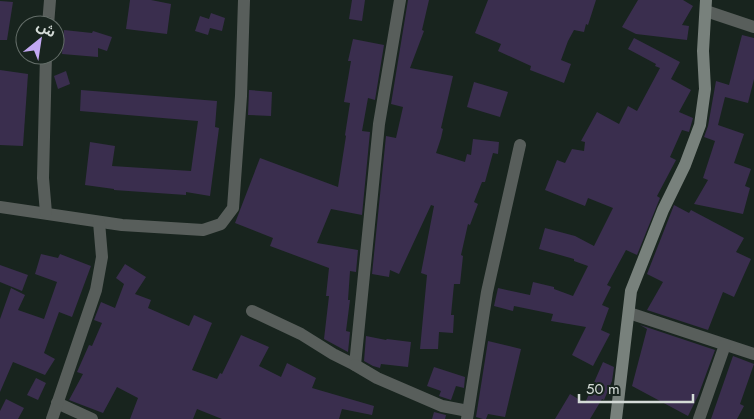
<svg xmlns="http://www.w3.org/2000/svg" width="754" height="419" viewBox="0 0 754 419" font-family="Jost,'Noto Sans Arabic',sans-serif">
	<rect width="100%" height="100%" fill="#18241e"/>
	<g fill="#3a2e4e">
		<polygon points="130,0 151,0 171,4 167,34 126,29"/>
		<polygon points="352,0 365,0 362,21 349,19"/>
		<polygon points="408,0 429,0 422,30 424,31 410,68 453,76 441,128 443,129 441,138 436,153 465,162 467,154 471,155 473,139 499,142 498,154 493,153 485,182 482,182 474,202 478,204 470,225 468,224 461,255 463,256 460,284 454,284 451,315 454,315 453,333 439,332 438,349 420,349 427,275 421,273 434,206 431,205 399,274 390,270 389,277 372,274 386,136 396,138 403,107 391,104"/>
		<polygon points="488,0 596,0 588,25 586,24 584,32 574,30 568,41 561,60 571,64 564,83 530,70 531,66 498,51 501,44 475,33"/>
		<polygon points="638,0 683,0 693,6 682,25 689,26 687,40 636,34 622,27"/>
		<polygon points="0,1 13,2 7,40 0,40"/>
		<polygon points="211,13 225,18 222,31 210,28 208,35 195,31 200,16 209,19"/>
		<polygon points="64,30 92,33 93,31 112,37 107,51 98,48 98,57 62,54"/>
		<polygon points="742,35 754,38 754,79 748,103 725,97 718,125 744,134 734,163 751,169 745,186 750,188 743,214 694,204 708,180 703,178 715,141 704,137 708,126 716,81 729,85"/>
		<polygon points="634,38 680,62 671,79 691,90 679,112 693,118 689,132 682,130 670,157 676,160 657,196 660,198 637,255 626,250 607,285 611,287 602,305 609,308 601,330 610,334 593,366 572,355 586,327 551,321 553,314 514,306 513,311 494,306 498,288 530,295 533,282 554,287 554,289 573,296 588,266 574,261 574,259 539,249 545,228 575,236 594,246 613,208 588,198 585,206 545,190 557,160 565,163 572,149 584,151 585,142 581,141 597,112 619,124 628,106 637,111 660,68 655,66 656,64 628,49"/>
		<polygon points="353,39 384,45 375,100 368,98 362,131 370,132 362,215 331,209 317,243 358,250 356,272 350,271 348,300 350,300 346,331 350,332 348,352 324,339 329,296 326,296 329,268 270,246 273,238 235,223 260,158 338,187 346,136 345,135 350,103 344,102 351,61 348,61"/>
		<polygon points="0,70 28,74 23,146 0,145"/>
		<polygon points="66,71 70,84 58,89 54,76"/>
		<polygon points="474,82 508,92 500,117 467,107"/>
		<polygon points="81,90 217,101 215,127 219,128 210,196 186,192 186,195 114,190 114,189 85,185 90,142 115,146 112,166 191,171 198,121 80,111"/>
		<polygon points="249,90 272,92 271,116 248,115"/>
		<polygon points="674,205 689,213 691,210 744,238 736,252 751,259 734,297 723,292 708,330 647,310 663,282 647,274"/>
		<polygon points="41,254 58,258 60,254 91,266 72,317 59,312 44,353 55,359 45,375 13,362 0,392 0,319 11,288 25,295 18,310 44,319 57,282 35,274"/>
		<polygon points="125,264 146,277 135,294 151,300 148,308 189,326 194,315 212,323 192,370 217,379 220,373 222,374 241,335 269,347 259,366 281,377 287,363 316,378 312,388 374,406 372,415 342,409 339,419 222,419 197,409 193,419 130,419 138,398 117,387 103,413 69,400 83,374 77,372 89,345 92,346 102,323 94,320 99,307 101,302 115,308 124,284 116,278"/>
		<polygon points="0,265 28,275 22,291 0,282"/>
		<polygon points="640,325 715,350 698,396 688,416 632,386 647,329"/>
		<polygon points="366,336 386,340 387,339 411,342 408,367 381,364 380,368 373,366 364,361"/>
		<polygon points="488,341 521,349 505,417 488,414 486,419 483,419 476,417"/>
		<polygon points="733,356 754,364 740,404 744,406 737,419 711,419"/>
		<polygon points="603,362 614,367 612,381 604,400 602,399 590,419 555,419 570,394 585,403"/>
		<polygon points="434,367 465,377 464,388 456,386 451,400 439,396 441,391 427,386"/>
		<polygon points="36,378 46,383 38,400 27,395"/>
		<polygon points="6,399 24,408 18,419 0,419 0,411"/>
		<polygon points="434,412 446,415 445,419 432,419"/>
	</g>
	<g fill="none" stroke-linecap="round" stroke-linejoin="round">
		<g stroke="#585e5b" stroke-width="12">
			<polyline points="706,11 754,27"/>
			<polyline points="48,25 50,0"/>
			<polyline points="0,207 122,225 203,230 221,224 233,208 241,96 244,0"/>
			<polyline points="46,213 43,178 46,55"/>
			<polyline points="252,311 301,334 333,354 355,365 379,124 400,0"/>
			<polyline points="629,313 754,354"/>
			<polyline points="355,365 377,378 442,406 468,411"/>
			<polyline points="57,403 92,419"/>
			<polyline points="52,419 96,290 102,257 99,222"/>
			<polyline points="467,419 487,292 520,145"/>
			<polyline points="699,419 725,345"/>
		</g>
		<polyline stroke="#78817c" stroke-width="12" points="616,419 631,291 663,210 685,165 700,125 705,89 703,51 706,0"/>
	</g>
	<g transform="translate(40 40) rotate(30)"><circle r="24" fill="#18241e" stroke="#636d68"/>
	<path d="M0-4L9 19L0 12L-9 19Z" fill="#c2a8f2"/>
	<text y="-8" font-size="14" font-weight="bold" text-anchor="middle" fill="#d4dbd7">ش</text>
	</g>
	<path d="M579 394v8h114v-8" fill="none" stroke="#d4dbd7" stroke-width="2.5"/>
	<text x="586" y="394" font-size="15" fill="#d4dbd7" stroke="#18241e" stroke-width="4" paint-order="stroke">50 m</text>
</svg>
